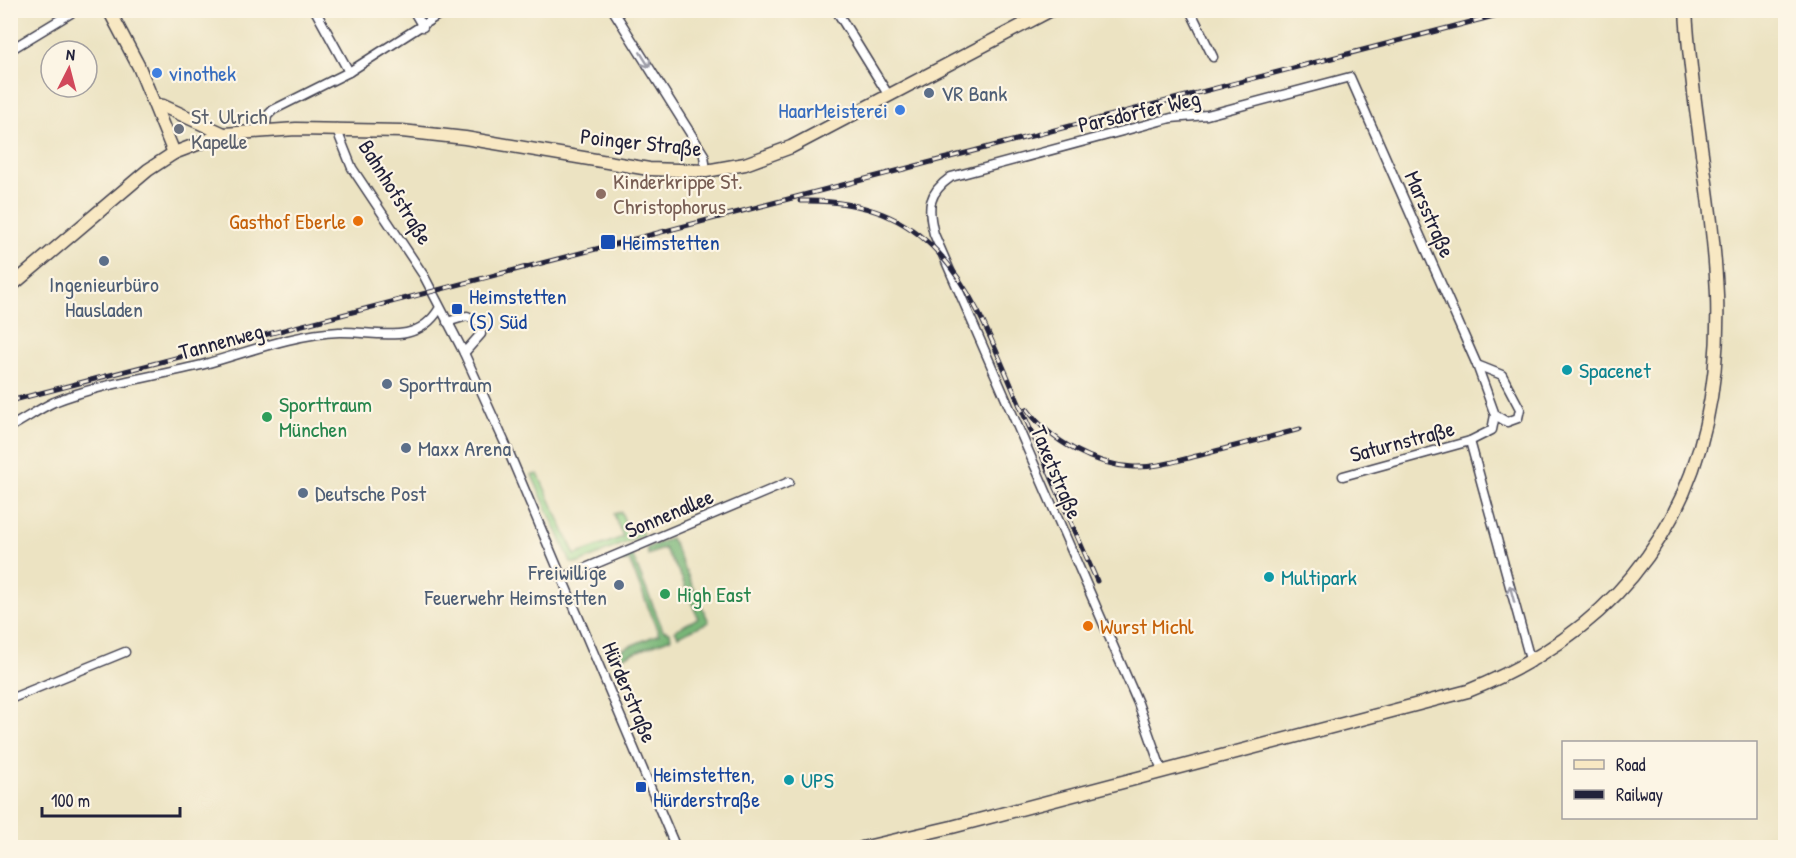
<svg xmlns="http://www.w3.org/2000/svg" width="1796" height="858" viewBox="0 0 1796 858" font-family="'Patrick Hand',sans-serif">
	<rect width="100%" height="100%" fill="#fcf5e5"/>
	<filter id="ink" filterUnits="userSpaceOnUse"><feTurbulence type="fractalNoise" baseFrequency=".0167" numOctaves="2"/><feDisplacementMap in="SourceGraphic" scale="12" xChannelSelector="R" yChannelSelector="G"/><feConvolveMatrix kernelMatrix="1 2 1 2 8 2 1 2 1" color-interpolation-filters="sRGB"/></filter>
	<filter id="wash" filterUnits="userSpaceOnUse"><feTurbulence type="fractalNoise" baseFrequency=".008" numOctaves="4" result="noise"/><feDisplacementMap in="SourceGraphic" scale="24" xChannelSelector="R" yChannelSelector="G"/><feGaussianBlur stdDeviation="1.35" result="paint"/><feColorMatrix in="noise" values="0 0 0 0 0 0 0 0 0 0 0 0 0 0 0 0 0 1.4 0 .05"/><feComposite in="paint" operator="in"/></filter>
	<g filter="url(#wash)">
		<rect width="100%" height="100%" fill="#ece3c2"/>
		<polygon fill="#96d58b" stroke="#5c7c63" stroke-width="1.5" points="538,474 575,555 623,537 614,514 621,512 629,532 640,529 643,535 579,563 571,563 532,475"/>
		<g fill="#78b677" stroke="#4d6c59" stroke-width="1.5">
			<polygon points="671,538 709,622 678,636 675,630 698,618 680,574 664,548 648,555 647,548"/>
			<polygon points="632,554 663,630 670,632 671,638 613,661 608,648 613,653 659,634 629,560 623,562 622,558"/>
		</g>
	</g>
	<g filter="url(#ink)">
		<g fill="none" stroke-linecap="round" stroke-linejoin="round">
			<g stroke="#403f4f" stroke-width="11">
				<g id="street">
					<polyline points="315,10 349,72"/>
					<polyline points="413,10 423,27"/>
					<polyline points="613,10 704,155 706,171"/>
					<polyline points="836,10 889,96"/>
					<polyline points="1190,10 1213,57"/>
					<polyline points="10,50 76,10"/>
					<polyline points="336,128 352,168 424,276 464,353 504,441 676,848"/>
					<polyline points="265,130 267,116 273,110 349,72 446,10"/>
					<polyline points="447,322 467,316 480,322 481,334 464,353"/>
					<polyline points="1477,365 1502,375 1520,409 1518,418 1507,422 1495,415"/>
					<path d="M10 427C25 419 39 409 54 402 102 383 155 377 205 364 248 352 294 334 339 332 376 331 416 347 439 309"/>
					<polyline points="1470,441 1531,663"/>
					<polyline points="562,578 789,482"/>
					<polyline points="10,699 125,652"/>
					<path d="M1162 771 1138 703 934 234C927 207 928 193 951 177L1171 118 1207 115 1350 77 1477 365 1495 415 1492 430 1470 441 1343 476"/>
				</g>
			</g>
			<g stroke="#403f4f" stroke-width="15">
				<g id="secondary">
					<polyline points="109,10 139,67 174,153"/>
					<polyline points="155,105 163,106 224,134"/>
					<polyline points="10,287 148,170 174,153 224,134 296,129 402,131 465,138 649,169 706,171 745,164 791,147 1051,10"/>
					<path d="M862 848 952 827 1468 691C1644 620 1723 482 1717 295 1713 199 1691 106 1686 10"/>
				</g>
			</g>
			<use href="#street" stroke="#fff" stroke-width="8"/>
			<use href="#secondary" stroke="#f8e8c3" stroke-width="12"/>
			<g stroke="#22223b" stroke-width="5">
				<g id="rail">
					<path d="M800 201C942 197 973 297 1020 406 1046 464 1071 523 1097 581"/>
					<polyline points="10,401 1517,10"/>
					<path d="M1027 409C1050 441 1094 465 1133 467 1157 468 1179 460 1201 455 1234 446 1267 438 1300 429"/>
				</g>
			</g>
			<use href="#rail" stroke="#fcf5e5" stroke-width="3" stroke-dasharray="9" stroke-linecap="butt"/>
		</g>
		<defs><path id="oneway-shaft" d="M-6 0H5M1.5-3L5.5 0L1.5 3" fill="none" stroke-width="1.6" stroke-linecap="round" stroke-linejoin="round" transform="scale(1.5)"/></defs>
		<g stroke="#9c9ca7">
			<use href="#oneway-shaft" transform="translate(645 60) rotate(58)"/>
			<use href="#oneway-shaft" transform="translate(1512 594) rotate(-105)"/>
		</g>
	</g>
	<g fill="#3f7fe0" stroke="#fcf5e5" stroke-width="2">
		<circle cx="157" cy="73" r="6"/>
		<circle cx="900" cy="110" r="6"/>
	</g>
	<g fill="#5c6f8a" stroke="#fcf5e5" stroke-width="2">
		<circle cx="929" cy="93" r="6"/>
		<circle cx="104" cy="261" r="6"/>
		<circle cx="387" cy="384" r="6"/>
		<circle cx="406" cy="448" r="6"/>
		<circle cx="303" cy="493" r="6"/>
		<circle cx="619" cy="585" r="6"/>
	</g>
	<circle fill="#6b7280" stroke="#fcf5e5" stroke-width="2" cx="179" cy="129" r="6"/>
	<circle fill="#8d6e63" stroke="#fcf5e5" stroke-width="2" cx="601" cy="194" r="6"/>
	<g fill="#e8710a" stroke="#fcf5e5" stroke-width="2">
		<circle cx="358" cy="221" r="6"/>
		<circle cx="1088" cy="626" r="6"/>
	</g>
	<g fill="#1a4fb4" stroke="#fcf5e5" stroke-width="2">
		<rect x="600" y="234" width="16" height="16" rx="3"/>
		<rect x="451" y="303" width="12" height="12" rx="3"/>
		<rect x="635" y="781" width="12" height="12" rx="3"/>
	</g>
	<g fill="#0f9aa8" stroke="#fcf5e5" stroke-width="2">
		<circle cx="1567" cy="370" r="6"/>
		<circle cx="1269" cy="577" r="6"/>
		<circle cx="789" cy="780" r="6"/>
	</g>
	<g fill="#2e9e5b" stroke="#fcf5e5" stroke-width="2">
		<circle cx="267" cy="417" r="6"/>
		<circle cx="665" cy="594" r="6"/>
	</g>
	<g text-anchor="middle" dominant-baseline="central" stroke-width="4.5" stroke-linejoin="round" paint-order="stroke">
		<g font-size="22" fill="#366cbe" stroke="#fcf5e5" text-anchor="start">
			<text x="169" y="73">vinothek</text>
			<text x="888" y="110" text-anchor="end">HaarMeisterei</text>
		</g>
		<g font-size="22" fill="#4e5e75" stroke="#fcf5e5" text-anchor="start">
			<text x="941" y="93">VR Bank</text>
			<text x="104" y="284" text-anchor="middle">Ingenieurbüro<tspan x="104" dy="25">Hausladen</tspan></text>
			<text x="399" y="384">Sporttraum</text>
			<text x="418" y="448">Maxx Arena</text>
			<text x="315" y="493">Deutsche Post</text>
			<text x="607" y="572" text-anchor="end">Freiwillige<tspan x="607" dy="25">Feuerwehr Heimstetten</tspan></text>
		</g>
		<g font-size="22" fill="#22223b" stroke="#fcf5e5">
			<text transform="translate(1139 111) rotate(-13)">Parsdorfer Weg</text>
			<text transform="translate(641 142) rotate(6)">Poinger Straße</text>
			<text transform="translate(396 192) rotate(58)">Bahnhofstraße</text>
			<text transform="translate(1430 214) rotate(66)">Marsstraße</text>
			<text transform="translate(221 341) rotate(-15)">Tannenweg</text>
			<text transform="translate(1402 441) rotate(-15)">Saturnstraße</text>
			<text transform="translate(1057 472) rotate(67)">Taxetstraße</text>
			<text transform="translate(669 513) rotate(-23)">Sonnenallee</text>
			<text transform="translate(630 692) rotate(67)">Hürderstraße</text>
		</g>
		<g font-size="22" fill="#5b616d" stroke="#fcf5e5" text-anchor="start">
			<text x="191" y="116">St. Ulrich<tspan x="191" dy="25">Kapelle</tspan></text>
		</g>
		<g font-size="22" fill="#785e54" stroke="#fcf5e5" text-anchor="start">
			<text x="613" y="181">Kinderkrippe St.<tspan x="613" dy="25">Christophorus</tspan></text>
		</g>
		<g font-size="22" fill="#c56008" stroke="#fcf5e5" text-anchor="end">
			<text x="346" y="221">Gasthof Eberle</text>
			<text x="1100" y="626" text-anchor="start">Wurst Michl</text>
		</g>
		<g font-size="22" fill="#164399" stroke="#fcf5e5" text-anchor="start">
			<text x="622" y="242">Heimstetten</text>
			<text x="469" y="296">Heimstetten<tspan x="469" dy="25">(S) Süd</tspan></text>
			<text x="653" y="774">Heimstetten,<tspan x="653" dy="25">Hürderstraße</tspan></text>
		</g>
		<g font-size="22" fill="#0d838f" stroke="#fcf5e5" text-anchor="start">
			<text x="1579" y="370">Spacenet</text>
			<text x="1281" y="577">Multipark</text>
			<text x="801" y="780">UPS</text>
		</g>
		<g font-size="22" fill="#27864d" stroke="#fcf5e5" text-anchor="start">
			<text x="279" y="404">Sporttraum<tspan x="279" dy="25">München</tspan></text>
			<text x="677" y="594">High East</text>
		</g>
	</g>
	<rect width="1796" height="858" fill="none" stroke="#fcf5e5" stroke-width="36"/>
	<rect x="1562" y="741" width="195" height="78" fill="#fcf5e5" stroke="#a5a1a1" stroke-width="1.5"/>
	<rect x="1574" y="760" width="30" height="9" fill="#f8e8c3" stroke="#a5a1a1" stroke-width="1.5"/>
	<text x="1616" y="771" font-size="18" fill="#22223b">Road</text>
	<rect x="1574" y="790" width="30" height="9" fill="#22223b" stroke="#a5a1a1" stroke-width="1.5"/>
	<text x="1616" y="801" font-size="18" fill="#22223b">Railway</text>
	<g transform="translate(69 69) rotate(6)"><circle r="28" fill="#fcf5e5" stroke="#a5a1a1" stroke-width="1.5"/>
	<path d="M0-4.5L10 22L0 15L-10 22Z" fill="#d1495b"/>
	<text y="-9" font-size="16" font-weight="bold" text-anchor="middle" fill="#22223b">N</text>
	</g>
	<path d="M42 807v9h138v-9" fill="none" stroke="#22223b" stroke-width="3"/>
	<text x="51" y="807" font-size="18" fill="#22223b" stroke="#fcf5e5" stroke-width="4.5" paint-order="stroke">100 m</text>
</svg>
